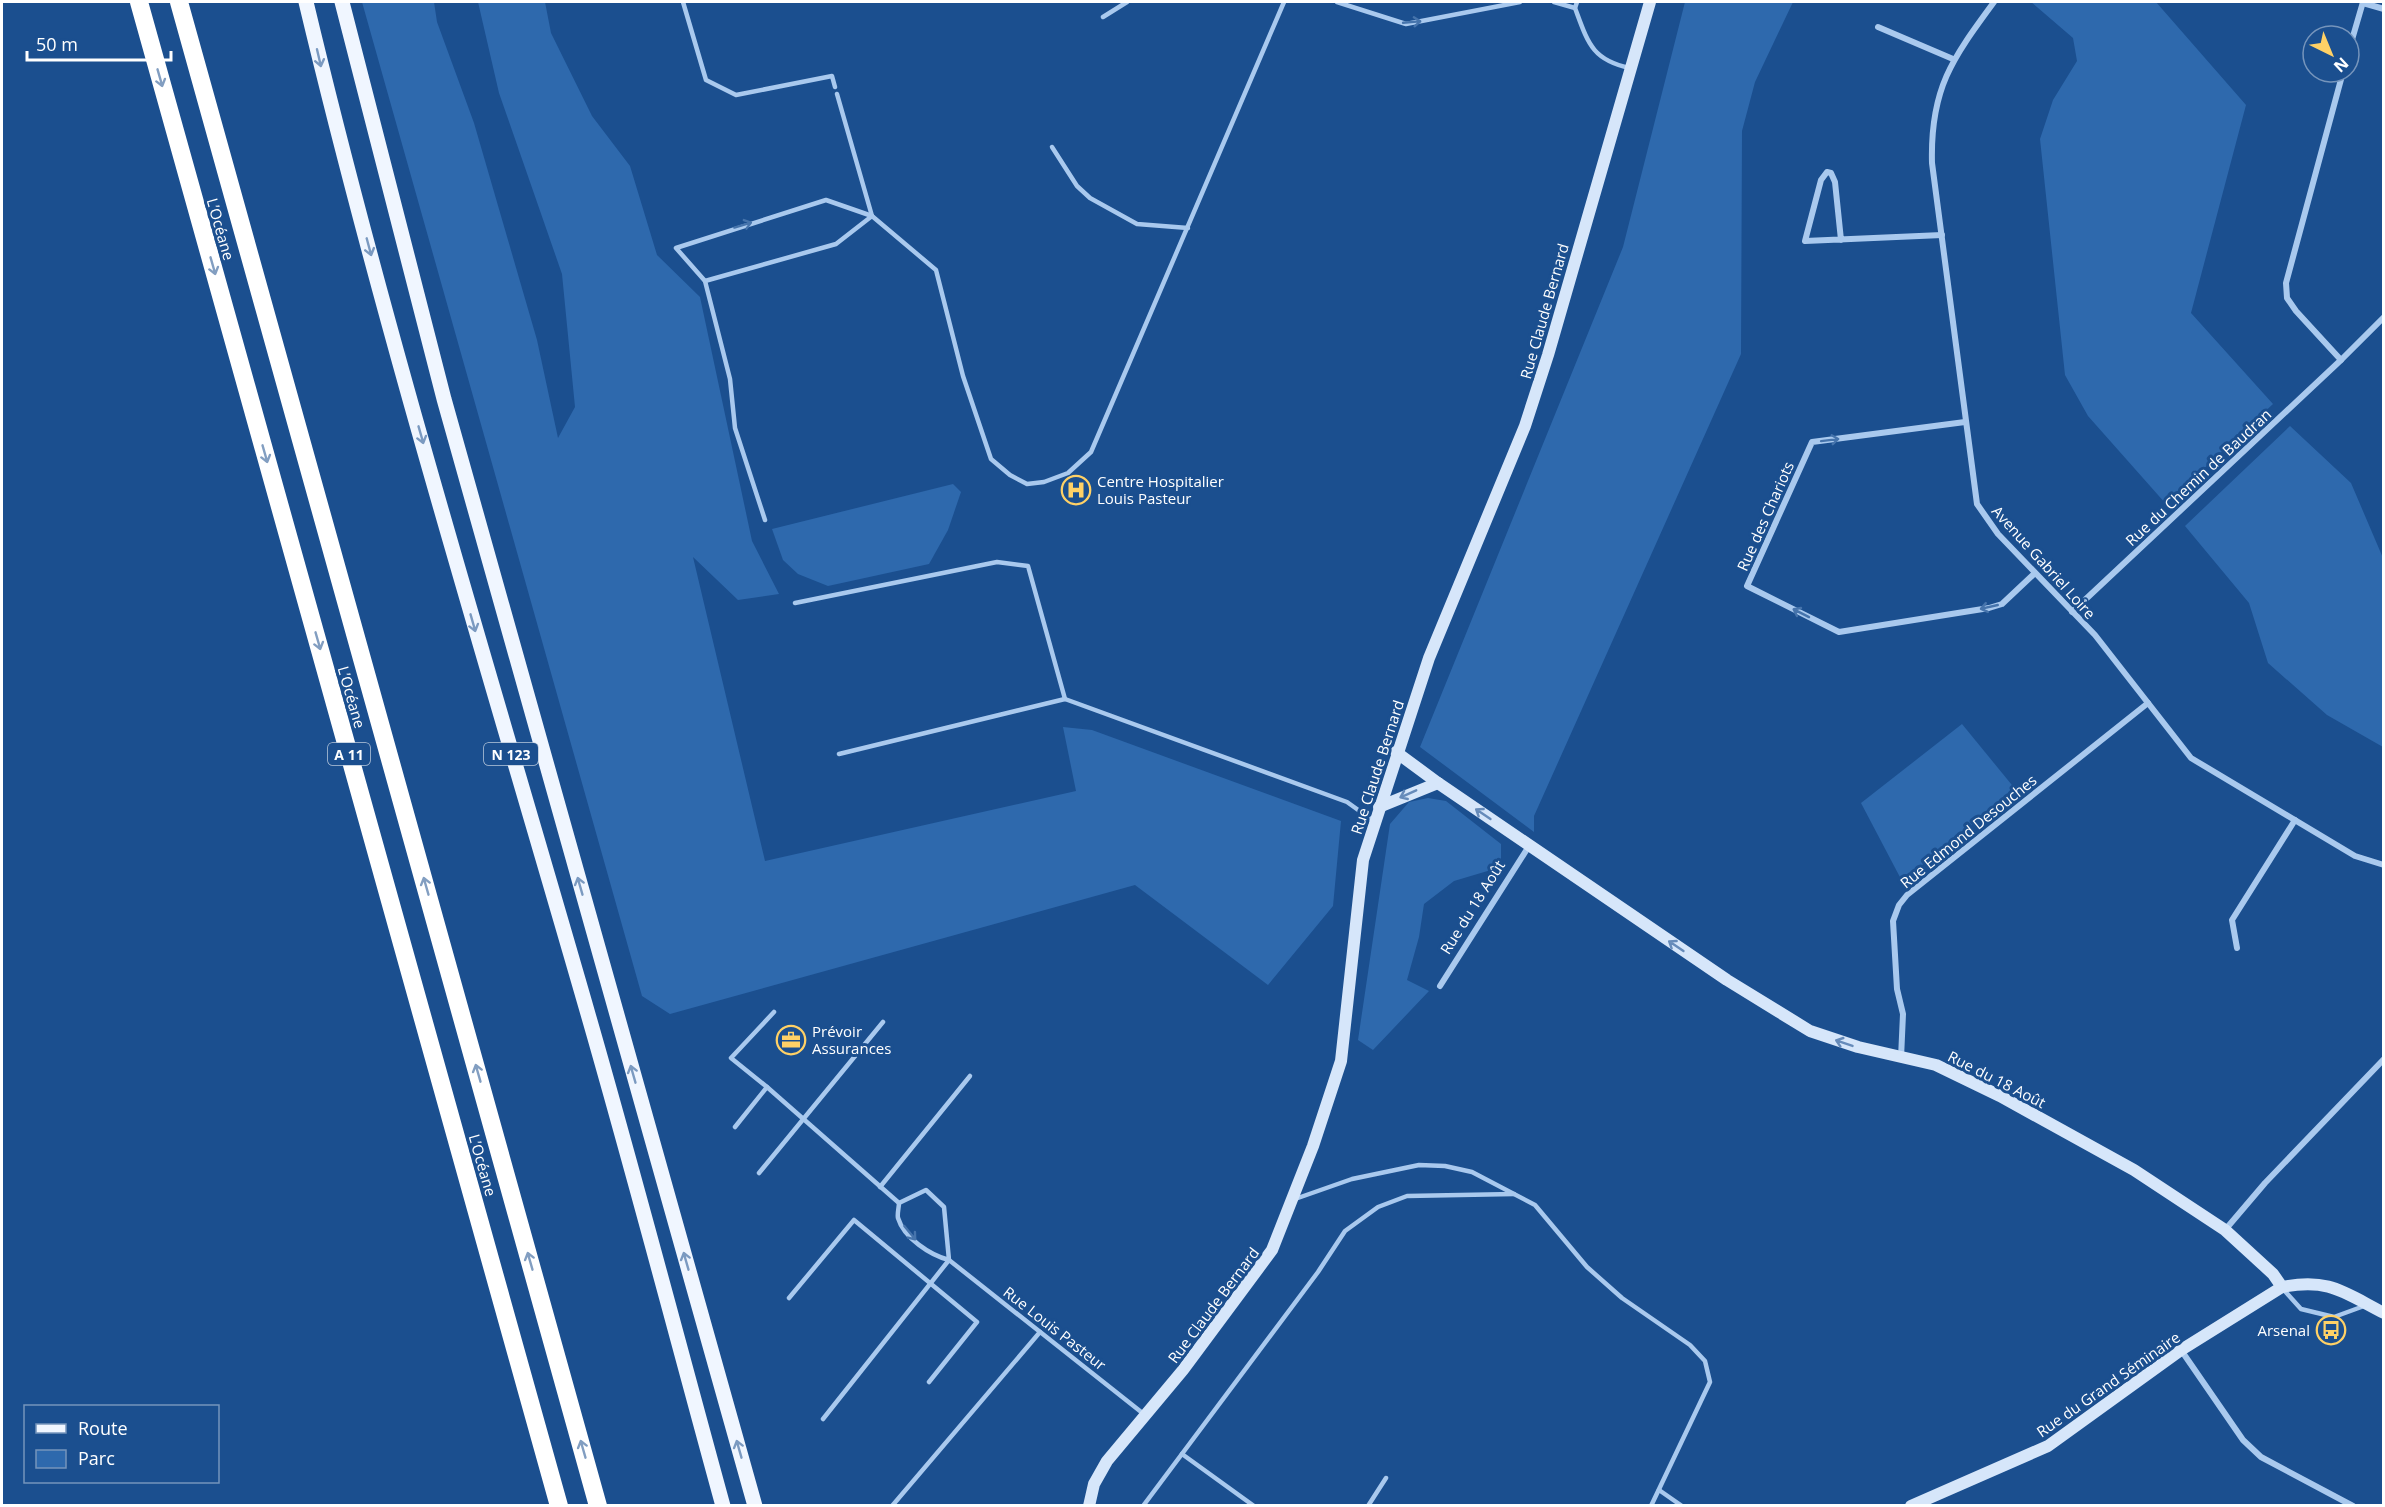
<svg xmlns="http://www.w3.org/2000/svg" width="2385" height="1507" viewBox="0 0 2385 1507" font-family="'Open Sans',sans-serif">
	<rect width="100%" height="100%" fill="#1b4f8f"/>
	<g fill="#2e69ad">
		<polygon points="362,2 434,2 437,22 474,123 537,340 558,438 575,407 562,274 499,93 478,2 545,2 551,33 592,116 630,166 657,255 700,297 752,541 779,594 738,600 693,557 765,861 1076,791 1063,727 1092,730 1341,821 1333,906 1268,985 1135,885 670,1014 642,996"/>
		<polygon points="1685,2 1793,2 1755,82 1742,131 1741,354 1534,816 1534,832 1420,747 1623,247"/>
		<polygon points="2031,2 2156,2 2246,105 2191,313 2273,404 2166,504 2088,416 2065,375 2040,139 2053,100 2077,61 2073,38"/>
		<polygon points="2290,426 2351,483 2383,558 2383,747 2327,715 2268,663 2249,603 2185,526"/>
		<polygon points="953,484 961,492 948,530 929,564 828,586 798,574 783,560 772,529"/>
		<polygon points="1962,724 2016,790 1902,881 1861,803"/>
		<polygon points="1428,798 1446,801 1501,844 1501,867 1454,881 1424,904 1419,937 1407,980 1429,991 1373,1050 1358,1040 1390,824 1409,802"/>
	</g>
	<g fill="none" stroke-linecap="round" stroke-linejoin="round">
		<g stroke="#a9c9ee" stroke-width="4.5">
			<polyline points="683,2 706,80 736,95 832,76 835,87"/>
			<polyline points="1337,2 1406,24 1520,2"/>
			<polyline points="1554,2 1575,8"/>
			<path d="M1577 2 1575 8C1588 43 1592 60 1630 68"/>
			<polyline points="1103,17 1127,2"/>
			<polyline points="837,94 872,216 936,270 963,376 991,459 1010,475 1027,484 1044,482 1068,473 1091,452 1284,2"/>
			<polyline points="1052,147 1077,186 1090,198 1137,224 1188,228"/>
			<polyline points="705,281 836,244 872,216"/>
			<polyline points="765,520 735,428 730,379 705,281 676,248 826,200 872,216"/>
			<polyline points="795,603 997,562 1028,566 1065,699"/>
			<polyline points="839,754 1065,699 1347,802 1375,822"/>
			<polyline points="767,1087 731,1058 774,1012"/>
			<polyline points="735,1127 767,1087 899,1203"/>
			<polyline points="759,1173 883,1022"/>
			<polyline points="880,1187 970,1076"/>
			<polyline points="1295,1199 1352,1179 1419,1165 1445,1166 1472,1172 1535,1205 1587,1267 1622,1298 1690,1345 1705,1361 1710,1382 1651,1506"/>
			<path d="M949 1260 944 1207 926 1190 899 1203C899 1207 897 1214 898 1218 904 1238 930 1255 949 1260L1145 1415"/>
			<polyline points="2283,1289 2301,1309 2334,1317 2364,1306"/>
			<polyline points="789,1298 854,1220 977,1322 929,1382"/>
			<polyline points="823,1419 949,1260"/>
			<polyline points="1182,1454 1254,1506"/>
			<polyline points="1659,1490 1682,1506"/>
			<polyline points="892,1506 1040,1332"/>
			<polyline points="1143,1506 1318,1272 1345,1231 1378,1207 1407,1196 1514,1194"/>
			<polyline points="1368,1506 1386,1478"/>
		</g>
		<g stroke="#a9c9ee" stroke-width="6">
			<path d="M1994 2C1952 59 1930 89 1932 163L1977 504 1998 534 2095 635 2191 758 2355 856 2384 865"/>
			<polyline points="2363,3 2384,9"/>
			<polyline points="1878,27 1953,59"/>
			<polyline points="2349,50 2363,2"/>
			<polyline points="1841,240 1835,182 1831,173 1827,172 1821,180 1805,241 1942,235"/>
			<polyline points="2341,360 2384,317"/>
			<polyline points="1965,422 1812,442 1747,586 1839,632 1989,608 2002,604 2035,573"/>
			<polyline points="2072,612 2341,360 2296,311 2287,298 2286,283 2343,72"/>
			<polyline points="2237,948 2232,920 2295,820"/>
			<polyline points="1440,986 1529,846"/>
			<polyline points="1901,1058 1903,1014 1897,989 1893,921 1899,905 1907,895 2148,703"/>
			<polyline points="2225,1230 2265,1183 2384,1059"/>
			<polyline points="2181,1350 2243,1440 2261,1457 2353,1506"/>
		</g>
		<g stroke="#d6e6fa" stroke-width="12">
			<path d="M1396 752 1438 783 1727 980 1810 1031 1858 1047 1936 1065 2000 1096 2134 1170 2225 1230 2273 1274 2282 1287C2329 1278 2343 1292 2384 1313"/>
			<polyline points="1379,807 1438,783"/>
			<polyline points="1089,1506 1094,1484 1107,1461 1183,1370 1272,1250 1313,1146 1341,1061 1363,860 1429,658 1525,426 1548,355 1650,2"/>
			<polyline points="1911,1506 2048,1446 2181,1350 2282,1287"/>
		</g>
		<g stroke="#f0f6ff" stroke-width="15">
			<path d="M306 2C387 342 491 677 588 1014 635 1177 678 1342 723 1506"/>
			<polyline points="342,2 444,399 755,1506"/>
		</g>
		<g stroke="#fff" stroke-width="18">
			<polyline points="139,2 559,1506"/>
			<polyline points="179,2 598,1506"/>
		</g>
	</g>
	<defs><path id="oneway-shaft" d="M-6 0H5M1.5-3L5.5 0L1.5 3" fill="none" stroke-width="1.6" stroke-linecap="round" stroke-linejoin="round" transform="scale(1.5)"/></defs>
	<g stroke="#4674ac">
		<use href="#oneway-shaft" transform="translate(1412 22) rotate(-5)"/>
		<use href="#oneway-shaft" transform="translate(743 225) rotate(-17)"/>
		<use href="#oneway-shaft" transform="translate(1830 440) rotate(-7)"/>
		<use href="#oneway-shaft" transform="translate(1989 607) rotate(167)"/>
		<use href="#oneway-shaft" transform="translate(1801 613) rotate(-153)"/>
		<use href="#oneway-shaft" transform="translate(910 1233) rotate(51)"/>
	</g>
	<g stroke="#7b9ac1">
		<use href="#oneway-shaft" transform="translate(319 58) rotate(77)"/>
		<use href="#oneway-shaft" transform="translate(369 247) rotate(75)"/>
		<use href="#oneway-shaft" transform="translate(421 435) rotate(74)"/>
		<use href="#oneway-shaft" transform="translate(473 623) rotate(74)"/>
		<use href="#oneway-shaft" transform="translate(580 886) rotate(-106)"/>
		<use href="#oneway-shaft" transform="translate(633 1074) rotate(-106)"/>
		<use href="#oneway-shaft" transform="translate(686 1261) rotate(-106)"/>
		<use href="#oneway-shaft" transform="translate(739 1449) rotate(-106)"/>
	</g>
	<g stroke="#829ec1">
		<use href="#oneway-shaft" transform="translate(160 78) rotate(74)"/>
		<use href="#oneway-shaft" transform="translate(213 266) rotate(74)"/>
		<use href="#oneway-shaft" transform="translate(265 454) rotate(74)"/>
		<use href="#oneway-shaft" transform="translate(318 641) rotate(74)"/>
		<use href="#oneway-shaft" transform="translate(426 886) rotate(-106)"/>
		<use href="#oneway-shaft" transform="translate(478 1073) rotate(-106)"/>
		<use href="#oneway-shaft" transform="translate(530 1261) rotate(-106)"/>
		<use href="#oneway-shaft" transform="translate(583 1449) rotate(-106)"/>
	</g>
	<g stroke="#668bba">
		<use href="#oneway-shaft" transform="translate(1408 794) rotate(156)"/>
		<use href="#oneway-shaft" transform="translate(1483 814) rotate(-146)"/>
		<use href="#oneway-shaft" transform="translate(1676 946) rotate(-146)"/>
		<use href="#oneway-shaft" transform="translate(1844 1043) rotate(-161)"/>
	</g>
	<defs>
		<g id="hospital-ring" transform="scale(1.5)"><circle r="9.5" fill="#1b4f8f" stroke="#ffd166" stroke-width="1.5"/><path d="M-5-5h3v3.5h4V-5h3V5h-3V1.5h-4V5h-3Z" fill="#ffd166"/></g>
		<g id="office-ring" transform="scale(1.5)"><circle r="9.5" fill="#1b4f8f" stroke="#ffd166" stroke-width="1.5"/><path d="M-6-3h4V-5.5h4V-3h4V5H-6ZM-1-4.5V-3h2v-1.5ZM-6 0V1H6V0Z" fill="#ffd166"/></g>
		<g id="bus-ring" transform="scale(1.5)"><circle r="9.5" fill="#1b4f8f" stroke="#ffd166" stroke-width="1.5"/><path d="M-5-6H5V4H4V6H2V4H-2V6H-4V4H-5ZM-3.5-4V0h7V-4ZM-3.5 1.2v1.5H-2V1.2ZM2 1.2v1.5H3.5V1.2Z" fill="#ffd166"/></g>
	</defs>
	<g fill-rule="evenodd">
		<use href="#hospital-ring" x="1076" y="490"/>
		<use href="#office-ring" x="791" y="1040"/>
		<use href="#bus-ring" x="2331" y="1330"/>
	</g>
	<g text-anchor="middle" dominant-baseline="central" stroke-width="6" stroke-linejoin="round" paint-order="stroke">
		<g fill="#1b4f8f" stroke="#bbcadd" stroke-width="1.5">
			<rect x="328" y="743" width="42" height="22" rx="4.5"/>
			<rect x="484" y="743" width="54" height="22" rx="4.5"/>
		</g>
		<g font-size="14" font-weight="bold" fill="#fff">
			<text x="349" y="754">A 11</text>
			<text x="511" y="754">N 123</text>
		</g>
		<g font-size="15" fill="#fff" stroke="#1b4f8f">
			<text transform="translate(221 229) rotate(74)">L’Océane</text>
			<text transform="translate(1544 311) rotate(-74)">Rue Claude Bernard</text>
			<text transform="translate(2198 477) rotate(-43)">Rue du Chemin de Baudran</text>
			<text transform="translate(1765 516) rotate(-66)">Rue des Chariots</text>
			<text transform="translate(2044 562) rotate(48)">Avenue Gabriel Loire</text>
			<text transform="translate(352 697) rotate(74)">L’Océane</text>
			<text transform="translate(1377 767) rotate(-72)">Rue Claude Bernard</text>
			<text transform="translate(1968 831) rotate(-39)">Rue Edmond Desouches</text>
			<text transform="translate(1472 907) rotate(-58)">Rue du 18 Août</text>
			<text transform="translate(1997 1079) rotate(27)">Rue du 18 Août</text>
			<text transform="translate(483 1165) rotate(74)">L’Océane</text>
			<text transform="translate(1213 1305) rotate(-53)">Rue Claude Bernard</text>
			<text transform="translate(1055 1328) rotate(38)">Rue Louis Pasteur</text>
			<text transform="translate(2108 1384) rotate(-35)">Rue du Grand Séminaire</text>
		</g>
		<g font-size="15" fill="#fff" stroke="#1b4f8f" text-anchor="start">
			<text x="1097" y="481">Centre Hospitalier<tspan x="1097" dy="17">Louis Pasteur</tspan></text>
			<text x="812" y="1031">Prévoir<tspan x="812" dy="17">Assurances</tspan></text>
			<text x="2310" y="1330" text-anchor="end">Arsenal</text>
		</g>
	</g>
	<rect width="2385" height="1507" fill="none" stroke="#ffffff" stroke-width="6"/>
	<rect x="24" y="1405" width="195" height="78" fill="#1b4f8f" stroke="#7695bc" stroke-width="1.5"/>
	<rect x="36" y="1424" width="30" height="9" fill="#f0f6ff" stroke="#7695bc" stroke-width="1.5"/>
	<text x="78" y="1435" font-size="18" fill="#ffffff">Route</text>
	<rect x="36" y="1450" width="30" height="18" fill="#2e69ad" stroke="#7695bc" stroke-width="1.5"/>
	<text x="78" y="1465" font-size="18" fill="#ffffff">Parc</text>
	<g transform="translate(2331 54) rotate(137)"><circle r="28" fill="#1b4f8f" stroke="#7695bc" stroke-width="1.5"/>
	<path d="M0-4.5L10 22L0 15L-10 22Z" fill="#ffd166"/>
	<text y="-9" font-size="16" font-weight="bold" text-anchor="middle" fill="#ffffff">N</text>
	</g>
	<path d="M27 51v9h144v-9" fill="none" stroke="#ffffff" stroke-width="3"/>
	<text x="36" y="51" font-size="18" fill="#ffffff" stroke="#1b4f8f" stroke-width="4.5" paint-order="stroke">50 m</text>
</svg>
